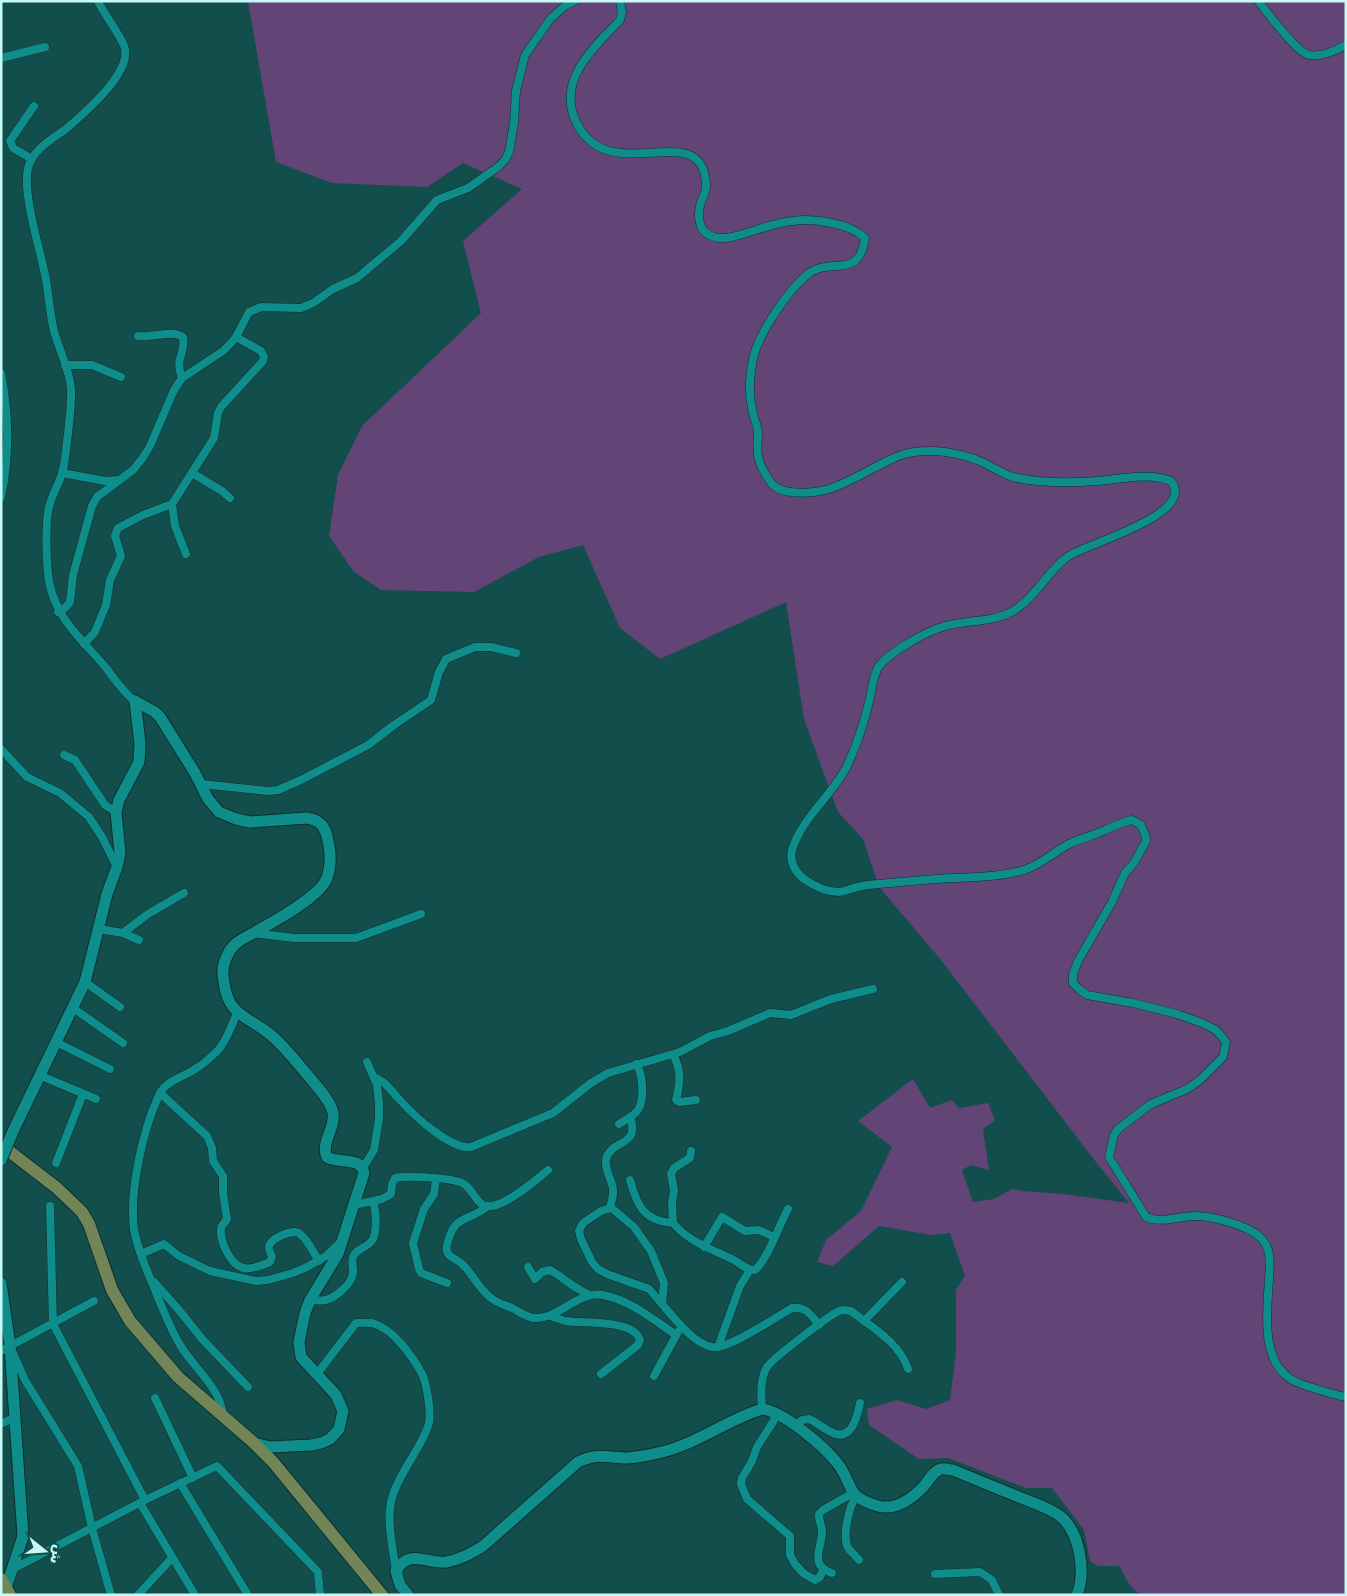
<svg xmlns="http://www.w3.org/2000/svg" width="1347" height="1596" viewBox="0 0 1347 1596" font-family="'DejaVu Sans','Noto Naskh Arabic',sans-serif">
	<rect width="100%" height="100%" fill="#124e4c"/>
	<polygon fill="#634476" points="248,1 1346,1 1346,1595 1141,1595 1131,1587 1119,1566 1098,1566 1090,1561 1084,1530 1052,1488 1026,1488 948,1458 919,1459 869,1425 867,1409 896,1400 926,1409 950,1400 956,1353 956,1290 965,1276 950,1233 931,1235 879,1226 833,1266 817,1262 826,1240 861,1211 892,1147 858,1121 913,1079 930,1108 952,1100 959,1108 988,1103 995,1120 983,1129 989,1170 971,1165 962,1170 973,1202 994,1199 1012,1189 1023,1191 1063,1194 1129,1203 1092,1157 941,960 879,887 863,839 838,812 804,719 786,602 660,659 620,628 583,545 539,557 474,592 381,590 354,572 329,536 338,475 362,426 481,313 463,241 522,189 463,163 427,187 332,183 276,162"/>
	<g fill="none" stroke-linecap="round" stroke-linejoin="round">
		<g stroke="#0e302f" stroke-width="9">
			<g id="street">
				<path d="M98 1C104 15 123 38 125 49 130 75 83 114 66 129 52 139 32 150 28 168 22 195 41 251 46 280 49 297 50 314 54 331 59 350 69 368 71 388 72 408 68 430 66 451 65 458 64 467 62 474 58 485 52 495 49 507 45 523 46 569 50 586 59 623 84 641 107 669 116 681 123 692 135 701"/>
				<path d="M620 1 622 13 620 20C595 46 559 78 574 117 599 183 676 133 699 162 704 168 706 179 706 187 706 192 703 197 701 202 696 219 699 236 720 238 732 239 745 233 756 230 768 226 781 222 793 221 814 218 849 223 865 238 859 281 831 256 808 274 788 290 758 334 753 359 750 375 748 392 752 408 753 417 757 423 758 433 758 442 756 451 759 460 761 467 768 480 774 486 787 496 815 493 829 489 851 482 873 467 894 458 904 453 916 451 927 451 945 450 970 456 986 464 996 469 1006 476 1017 478 1043 483 1071 483 1097 481 1122 479 1147 472 1171 481 1197 515 1087 543 1067 557 1047 572 1035 598 1013 611 991 624 962 619 939 628 922 634 890 652 879 666 873 675 872 688 870 698 865 719 856 747 847 766 832 796 802 817 792 850 789 861 795 872 804 879 814 886 826 892 839 892 847 891 855 887 862 886 872 884 881 884 891 883 911 881 932 879 953 878 977 877 1000 877 1024 870 1040 865 1054 852 1069 844 1079 839 1091 836 1101 832 1111 827 1120 823 1132 820L1141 825 1146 837V841L1134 863 1125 873 1112 902 1078 961 1073 974V983L1079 989 1087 995 1133 1003 1177 1014 1202 1023 1216 1030 1226 1042 1223 1057 1200 1080 1187 1089 1151 1104 1118 1129 1114 1135 1109 1157 1146 1217C1162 1224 1178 1216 1195 1216 1212 1216 1247 1225 1260 1237 1272 1248 1270 1266 1269 1280 1267 1310 1261 1357 1288 1377 1295 1383 1304 1385 1313 1388 1324 1391 1334 1395 1346 1397"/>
				<path d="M1258 1C1268 13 1296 52 1309 55 1320 57 1336 51 1346 45"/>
				<polyline points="1,58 45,47"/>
				<polyline points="32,159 13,148 10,141 34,106"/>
				<path d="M138 336C152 338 173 329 183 337 186 355 174 356 182 378"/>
				<polyline points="65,365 92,365 121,377"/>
				<path d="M1 373C9 415 10 455 1 497"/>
				<polyline points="62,473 105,481 119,480"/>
				<polyline points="192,473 222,491 230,498"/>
				<polyline points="186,554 175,526 172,504 214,438 218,413 221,407 263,361 264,357 261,351 236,337"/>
				<polyline points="58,612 66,607 70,602 73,575 92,506 97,497 133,470 142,459 150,446 174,390 182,378 223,351 230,344 236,337 249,312 261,307 301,308 313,303 333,289 357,278 401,241 437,200 468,188 498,167 505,160 509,152 514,123 516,91 525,55 551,18 566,5 575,1"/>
				<polyline points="84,644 95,632 106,605 110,580 121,556 115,536 118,528 143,515 172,504"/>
				<polyline points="1,749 27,777 60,793 89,817 102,837 117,867"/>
				<polyline points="64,755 75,760 105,805 116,812"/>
				<polyline points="201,784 268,791 278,790 301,780 368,745 394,725 431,700 439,672 446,659 475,647 491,647 516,653"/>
				<polyline points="99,929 123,933 139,940"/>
				<polyline points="123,933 148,914 184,893"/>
				<polyline points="253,933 294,938 356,938 421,914"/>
				<polyline points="85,982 120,1007"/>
				<polyline points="73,1008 123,1043"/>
				<polyline points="56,1042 110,1069"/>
				<path d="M673 1055C682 1070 680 1084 676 1100L679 1102 696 1100"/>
				<polyline points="39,1075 96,1099"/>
				<path d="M374 1077C387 1082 391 1091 400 1100 413 1115 451 1150 471 1147L553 1113 591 1083 608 1073 680 1052 710 1036 728 1031 770 1013 791 1015 831 999 873 989"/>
				<path d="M160 1093 207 1136 212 1148 213 1161 223 1176V1193L227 1219C225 1223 221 1225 221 1229 220 1242 230 1264 243 1268 251 1270 263 1265 270 1262L272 1257C271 1254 268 1249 269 1246 271 1238 294 1228 300 1234 308 1240 313 1252 319 1261"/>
				<path d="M619 1124C625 1120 634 1116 638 1110 645 1099 643 1074 636 1064"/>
				<path d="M691 1151 690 1158 674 1168 671 1174 674 1190 672 1203 673 1223C690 1243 712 1249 734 1260 741 1264 747 1271 755 1270 768 1259 779 1225 788 1209"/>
				<polyline points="56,1163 83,1094"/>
				<polyline points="363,1168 374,1150 379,1119 379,1104 377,1085 367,1062"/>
				<polyline points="436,1179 434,1194 424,1209 413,1243 419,1269 421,1273 447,1283"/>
				<path d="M630 1180C637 1206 644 1221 673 1223"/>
				<path d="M354 1205 382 1199 391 1194 392 1184 395 1178C405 1175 456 1178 464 1184 472 1189 477 1204 485 1206 502 1210 536 1180 548 1170"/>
				<polyline points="50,1206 53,1324 145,1500"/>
				<path d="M488 1206C468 1223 455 1212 447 1245 444 1257 455 1257 462 1264 473 1274 479 1289 491 1298 497 1303 505 1305 512 1308 520 1312 527 1318 536 1318 560 1318 578 1291 603 1295 630 1300 654 1320 676 1335"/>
				<polygon points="610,1208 614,1210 634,1227 651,1251 664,1283 662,1304 649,1289 607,1274 598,1269 592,1262 581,1239 579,1231 583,1223 601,1211"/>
				<path d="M610 1208C611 1202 614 1196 613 1189 612 1180 604 1169 606 1159 611 1139 641 1147 630 1117"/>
				<polyline points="704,1247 722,1217 745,1231 759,1230 774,1237"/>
				<polyline points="141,1254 164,1244 179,1256 210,1271 256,1281 268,1280 293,1273 307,1267 326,1256 341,1242"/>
				<path d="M528 1267 535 1279 542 1272 550 1270C564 1278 575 1289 590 1295"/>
				<polyline points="154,1282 179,1310 203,1340 248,1387"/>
				<path d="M310 1300C315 1300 321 1301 326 1300 336 1297 352 1284 353 1273 354 1268 351 1262 353 1257 355 1250 365 1248 371 1242 378 1235 376 1210 373 1201"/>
				<path d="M662 1304C674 1318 693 1343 712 1347 728 1350 776 1317 792 1308 806 1306 811 1315 819 1325"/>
				<path d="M551 1316C556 1318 561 1320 566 1321 584 1324 634 1319 640 1340L638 1345 601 1374"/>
				<polyline points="864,1321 902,1282"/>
				<polyline points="718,1347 740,1286 750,1270"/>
				<polyline points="1,1351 94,1301"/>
				<polyline points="13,1353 25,1380 78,1466 92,1528 111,1595"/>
				<path d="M317 1374 356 1323C362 1323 370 1322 375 1324 394 1330 413 1357 422 1374 427 1384 431 1412 429 1423 423 1446 400 1471 393 1495 385 1516 393 1549 396 1571"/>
				<polyline points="654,1376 678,1332"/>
				<polyline points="155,1398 193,1478"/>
				<path d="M762 1409C761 1395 760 1379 767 1367 773 1358 826 1318 837 1312 842 1309 846 1310 851 1311 873 1328 899 1342 908 1369"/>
				<polyline points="777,1413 773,1422 757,1447 752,1461 742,1478 741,1484 747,1499 790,1536 790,1555 795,1564 803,1573 815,1580 820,1577 823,1570"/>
				<path d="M223 1415C220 1388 196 1370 182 1348 172 1333 166 1316 159 1300 150 1277 138 1253 134 1229 129 1192 143 1129 159 1095 165 1082 180 1078 192 1071 199 1067 207 1061 213 1055 225 1045 231 1027 237 1013"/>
				<polyline points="1,1424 15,1417"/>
				<path d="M796 1425 802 1420 809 1419C816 1422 822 1427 829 1431 851 1444 857 1418 860 1403"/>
				<polyline points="180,1483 248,1595"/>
				<path d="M856 1496C849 1507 842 1536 848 1548 851 1552 856 1556 859 1560"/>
				<polyline points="140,1503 195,1595"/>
				<polyline points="11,1570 145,1500 217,1466 318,1572 320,1595"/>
				<path d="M832 1573C809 1565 821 1550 822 1533 823 1526 818 1521 819 1514L823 1510 853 1493"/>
				<polyline points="935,1574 980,1572 992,1580 999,1595"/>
				<polyline points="138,1595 172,1558"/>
			</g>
		</g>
		<g stroke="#0e302f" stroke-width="13">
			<g id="secondary">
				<path d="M135 701 155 712 160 717 195 773 208 799 219 812 236 819 250 822 307 818C321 820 326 828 328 841 331 853 331 866 327 878 320 897 273 922 255 932 243 939 232 943 227 956 223 964 222 974 224 982 228 1017 249 1016 272 1036 286 1048 298 1064 310 1078 318 1088 331 1101 333 1113 336 1127 320 1144 327 1157 338 1164 361 1156 364 1173L338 1254 310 1300 305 1313 299 1342 301 1357 336 1395 343 1411 339 1429 330 1439 321 1443 311 1445 270 1447 254 1443"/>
				<polyline points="14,1129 85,982 107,894 117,867 120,853 116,812 119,800 139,762 140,744 135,701"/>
				<polyline points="1,1283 10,1346 23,1536 6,1588"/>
				<path d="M408 1595 400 1585 396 1571C409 1548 426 1564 446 1562 460 1560 471 1553 483 1546L578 1462C599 1452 607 1458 628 1458 639 1457 651 1455 662 1452 698 1443 727 1420 762 1409 783 1411 825 1447 838 1464 855 1487 844 1496 878 1506 897 1511 913 1498 925 1485 929 1479 934 1471 941 1469 945 1468 949 1470 953 1470 977 1480 1001 1490 1024 1499 1036 1504 1050 1508 1060 1516 1080 1532 1086 1572 1077 1595"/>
			</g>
		</g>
		<g stroke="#0e302f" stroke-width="14">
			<g id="primary">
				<polyline points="1,1145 57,1188 82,1212 89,1224 112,1290 130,1321 178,1377 254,1443 273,1462 382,1595"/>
				<polyline points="1,1579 10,1595"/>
			</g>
		</g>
		<use href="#street" stroke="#0e8d8a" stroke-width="8"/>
		<use href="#secondary" stroke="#0e8d8a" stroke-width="11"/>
		<use href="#primary" stroke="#728557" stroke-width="12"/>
		<g stroke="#0e302f" stroke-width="13" stroke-linecap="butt">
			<polyline id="secondary-bridge" points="1,1160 14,1129"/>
		</g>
		<use href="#secondary-bridge" stroke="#0e8d8a" stroke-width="11"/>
	</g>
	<rect width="1347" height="1596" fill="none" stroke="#c9f9f6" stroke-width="5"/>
	<g transform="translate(45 1551) rotate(107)" stroke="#124e4c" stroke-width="4" paint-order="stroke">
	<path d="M0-4L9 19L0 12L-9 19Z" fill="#c9f9f6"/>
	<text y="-8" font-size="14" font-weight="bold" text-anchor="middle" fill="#c9f9f6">ش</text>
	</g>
</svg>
